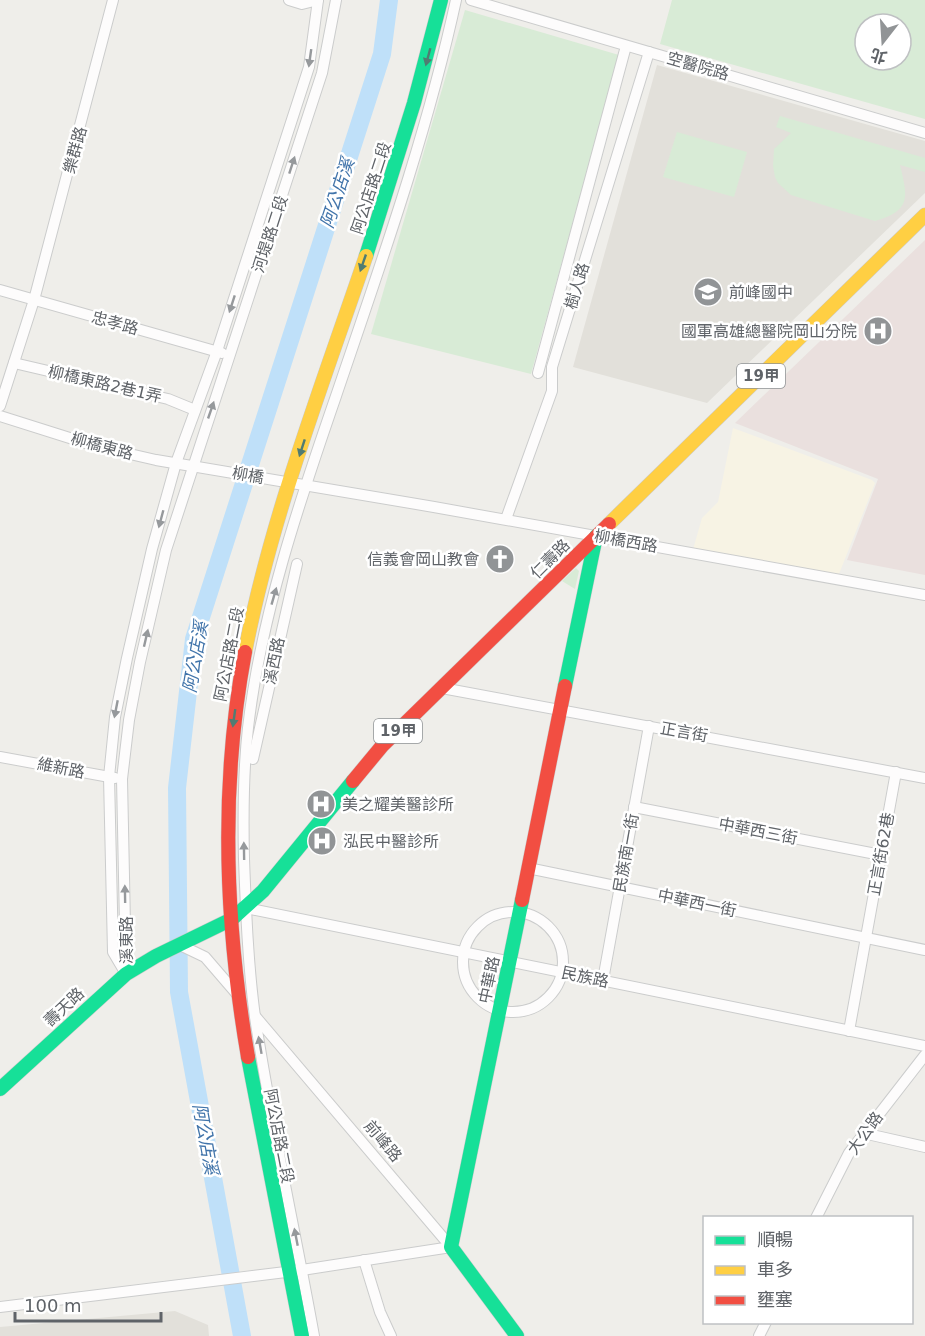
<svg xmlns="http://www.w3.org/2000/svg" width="925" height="1336" viewBox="0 0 925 1336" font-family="'DejaVu Sans','Noto Sans TC',sans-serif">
	<rect width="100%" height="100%" fill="#efeeea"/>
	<polygon fill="#f7f3e4" points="733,428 872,480 875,483 837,579 692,553 702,518 718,502"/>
	<g fill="#e2e0da">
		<polygon points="657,65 925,141 925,193 707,403 573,367"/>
		<polygon points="175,1311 208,1325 209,1336 0,1336 0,1327"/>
	</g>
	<polygon fill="#eae0de" points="925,240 925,575 847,560 878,479 735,423"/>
	<g fill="#d8ebd6" fill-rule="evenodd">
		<path d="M672 0H925V119L660 44ZM865 24H901V60H865Z"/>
		<polygon points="465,10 619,55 531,374 371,334"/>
		<path d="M780 116 925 158V172L900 165C907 196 913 210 875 221L791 195 778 183 775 177 773 166 774 149 791 133 776 127Z"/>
		<polygon points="677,132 747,152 734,197 663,177"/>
		<polygon points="576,568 579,571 575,589 562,581"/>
	</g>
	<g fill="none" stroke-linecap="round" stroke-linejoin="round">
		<polyline stroke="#bfe0f9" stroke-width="18" points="242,1336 179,992 177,788 194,639 382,54 389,0"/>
		<g stroke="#cbcccc" stroke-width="12">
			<g id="street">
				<polyline points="289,0 302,4 318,0"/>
				<polyline points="471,0 925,133"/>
				<polyline points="0,290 222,353"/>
				<polyline points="14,363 168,399 195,410"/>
				<polyline points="538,373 626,46"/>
				<polyline points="0,406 34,300 113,0"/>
				<polyline points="0,416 95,446 156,460 434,507 925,595"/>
				<polyline points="506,519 552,391 552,367 649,52"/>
				<polyline points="442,688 925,778"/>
				<polyline points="0,757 115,778"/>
				<polyline points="253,759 297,564"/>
				<polyline points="634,807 881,855"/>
				<polyline points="528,868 925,950"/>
				<polyline points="246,908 925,1046"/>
				<circle cx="513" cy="962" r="50"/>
				<polyline points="180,945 205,957 236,993"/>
				<polyline points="126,974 113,952 109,777 115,717 127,658 152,549 176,463 217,351 309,67 318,0"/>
				<polyline points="126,974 122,779 129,720 140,662 166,550 322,73 336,0"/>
				<polyline points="603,980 649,726"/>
				<polyline points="255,1016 451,1247"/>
				<polyline points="849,1031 896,772"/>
				<polyline points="863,1133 925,1147"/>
				<polyline points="816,1218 849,1153 925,1055"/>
				<polyline points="364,1260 380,1312 391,1336"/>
				<polyline points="0,1307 302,1270 451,1247"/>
				<path d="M314 1336C295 1230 271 1124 255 1017 248 965 246 912 244 859 243 815 243 772 248 728 261 615 299 503 336 396 380 266 427 134 456 0"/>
				<polyline points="759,1336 766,1322"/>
			</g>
		</g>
		<g stroke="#cacacb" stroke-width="15">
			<g id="fast">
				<polyline points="366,256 414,103 441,0"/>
				<polyline points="565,686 596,536"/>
				<polyline points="248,1057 302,1336"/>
				<polyline points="0,1089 126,974 156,956 232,919 263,891 353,781"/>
				<polyline points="517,1336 451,1247 522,900"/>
			</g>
		</g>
		<g stroke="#cacacb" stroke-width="15">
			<g id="slow">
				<polyline points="609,524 925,215"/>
				<path d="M245 652C271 517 322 386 366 256"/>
			</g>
		</g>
		<g stroke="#cacacb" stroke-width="15">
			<g id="jam">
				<path d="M245 652C220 785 225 924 248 1057"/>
				<polyline points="353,781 382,746 609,524"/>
				<polyline points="522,900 565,686"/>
			</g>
		</g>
		<use href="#street" stroke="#fdfcfc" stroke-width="10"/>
		<use href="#fast" stroke="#16e098" stroke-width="14"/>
		<use href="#slow" stroke="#ffcf43" stroke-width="14"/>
		<use href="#jam" stroke="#f24e42" stroke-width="14"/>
	</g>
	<defs><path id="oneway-solid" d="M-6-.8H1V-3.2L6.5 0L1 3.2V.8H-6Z" transform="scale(1.5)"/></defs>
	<g fill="#507c72">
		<use href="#oneway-solid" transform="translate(428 57) rotate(105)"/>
		<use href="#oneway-solid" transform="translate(363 263) rotate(109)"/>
		<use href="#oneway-solid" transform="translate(302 448) rotate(108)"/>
		<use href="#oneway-solid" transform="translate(234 718) rotate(98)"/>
	</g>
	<g fill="#96999c">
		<use href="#oneway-solid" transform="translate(310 58) rotate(98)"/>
		<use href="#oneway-solid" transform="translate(292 165) rotate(-72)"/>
		<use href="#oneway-solid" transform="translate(232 304) rotate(108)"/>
		<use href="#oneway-solid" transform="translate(211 410) rotate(-71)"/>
		<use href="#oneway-solid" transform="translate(161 519) rotate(105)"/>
		<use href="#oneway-solid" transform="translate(274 596) rotate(-74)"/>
		<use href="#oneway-solid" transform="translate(146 638) rotate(-77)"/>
		<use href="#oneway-solid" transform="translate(116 709) rotate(101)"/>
		<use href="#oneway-solid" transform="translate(244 851) rotate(-91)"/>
		<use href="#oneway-solid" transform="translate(125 894) rotate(-91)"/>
		<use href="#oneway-solid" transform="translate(260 1045) rotate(-100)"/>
		<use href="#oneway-solid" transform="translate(296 1237) rotate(-101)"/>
	</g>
	<defs>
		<g id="school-disc" transform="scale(1.5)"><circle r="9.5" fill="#919496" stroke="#fff"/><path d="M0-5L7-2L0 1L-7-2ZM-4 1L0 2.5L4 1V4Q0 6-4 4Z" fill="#fff"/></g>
		<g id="hospital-disc" transform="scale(1.5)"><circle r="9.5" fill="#919496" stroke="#fff"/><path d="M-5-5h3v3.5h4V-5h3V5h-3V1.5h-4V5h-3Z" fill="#fff"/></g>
		<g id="church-disc" transform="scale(1.5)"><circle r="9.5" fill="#919496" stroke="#fff"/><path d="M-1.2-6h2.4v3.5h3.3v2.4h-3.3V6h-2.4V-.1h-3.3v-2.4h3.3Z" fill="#fff"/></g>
	</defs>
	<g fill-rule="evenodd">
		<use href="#school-disc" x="708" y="292"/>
		<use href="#hospital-disc" x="878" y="331"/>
		<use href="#church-disc" x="500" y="559"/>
		<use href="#hospital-disc" x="321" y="804"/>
		<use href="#hospital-disc" x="322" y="841"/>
	</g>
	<g text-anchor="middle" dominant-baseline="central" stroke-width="5" stroke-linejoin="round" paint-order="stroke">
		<g fill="#fff" stroke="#8f9295" stroke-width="1.5">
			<rect x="737" y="364" width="48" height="24" rx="4.5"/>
			<rect x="374" y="719" width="48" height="24" rx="4.5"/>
		</g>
		<g font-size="15" font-weight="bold" fill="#5f6368">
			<text x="761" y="376">19甲</text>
			<text x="398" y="731">19甲</text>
		</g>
		<g font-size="16" fill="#5f6368" stroke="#fff">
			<text transform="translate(698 66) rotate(16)">空醫院路</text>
			<text transform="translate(75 150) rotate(-75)">樂群路</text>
			<text transform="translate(371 188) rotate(-72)">阿公店路二段</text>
			<text transform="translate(270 234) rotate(-72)">河堤路二段</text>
			<text transform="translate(577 286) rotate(-73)">樹人路</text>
			<text transform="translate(115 323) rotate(15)">忠孝路</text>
			<text transform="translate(105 384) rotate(13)">柳橋東路2巷1弄</text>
			<text transform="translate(102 446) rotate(15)">柳橋東路</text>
			<text transform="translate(248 475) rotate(10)">柳橋</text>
			<text transform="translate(626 541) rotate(10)">柳橋西路</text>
			<text transform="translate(550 559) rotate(-45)">仁壽路</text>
			<text transform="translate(229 654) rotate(-79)">阿公店路二段</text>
			<text transform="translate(274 661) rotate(-78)">溪西路</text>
			<text transform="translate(684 732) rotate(10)">正言街</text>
			<text transform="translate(61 768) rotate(11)">維新路</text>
			<text transform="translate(758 831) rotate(11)">中華西三街</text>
			<text transform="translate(626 853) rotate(-80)">民族南一街</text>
			<text transform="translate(881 854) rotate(-80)">正言街62巷</text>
			<text transform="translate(697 903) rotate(12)">中華西一街</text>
			<text transform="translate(126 940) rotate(-90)">溪東路</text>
			<text transform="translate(585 977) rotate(12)">民族路</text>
			<text transform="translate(489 980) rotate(-78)">中華路</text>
			<text transform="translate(64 1007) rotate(-43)">壽天路</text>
			<text transform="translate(865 1133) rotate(-54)">大公路</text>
			<text transform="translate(279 1136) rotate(79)">阿公店路二段</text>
			<text transform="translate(383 1141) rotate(50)">前峰路</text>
		</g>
		<g font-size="16" fill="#5f6368" stroke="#fff" text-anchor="start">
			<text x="729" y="292">前峰國中</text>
			<text x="857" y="331" text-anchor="end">國軍高雄總醫院岡山分院</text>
			<text x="479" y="559" text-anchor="end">信義會岡山教會</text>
			<text x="342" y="804">美之耀美醫診所</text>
			<text x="343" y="841">泓民中醫診所</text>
		</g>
		<g font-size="18" font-style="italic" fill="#4174aa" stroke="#fff">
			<text transform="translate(337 193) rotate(-72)">阿公店溪</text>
			<text transform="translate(195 657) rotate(-80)">阿公店溪</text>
			<text transform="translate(206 1139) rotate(80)">阿公店溪</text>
		</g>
	</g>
	<rect x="703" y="1216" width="210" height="108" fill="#ffffff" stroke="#bfc1c3" stroke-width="1.5"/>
	<rect x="715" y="1236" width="30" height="9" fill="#16e098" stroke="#bfc1c3" stroke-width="1.5"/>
	<text x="757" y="1246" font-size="18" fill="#5f6368">順暢</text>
	<rect x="715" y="1266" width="30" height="9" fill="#ffcf43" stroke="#bfc1c3" stroke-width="1.5"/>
	<text x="757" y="1276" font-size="18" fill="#5f6368">車多</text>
	<rect x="715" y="1296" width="30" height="9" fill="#f24e42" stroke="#bfc1c3" stroke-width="1.5"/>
	<text x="757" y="1306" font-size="18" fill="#5f6368">壅塞</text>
	<g transform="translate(883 42) rotate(197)"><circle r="28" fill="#ffffff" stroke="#bfc1c3" stroke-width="1.5"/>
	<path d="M0-4.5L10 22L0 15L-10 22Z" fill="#919496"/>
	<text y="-9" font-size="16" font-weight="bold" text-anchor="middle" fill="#5f6368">北</text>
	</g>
	<path d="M15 1312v9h146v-9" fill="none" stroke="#5f6368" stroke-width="3"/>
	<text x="24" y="1312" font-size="18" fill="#5f6368" stroke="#ffffff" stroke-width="4.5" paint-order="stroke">100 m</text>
</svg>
